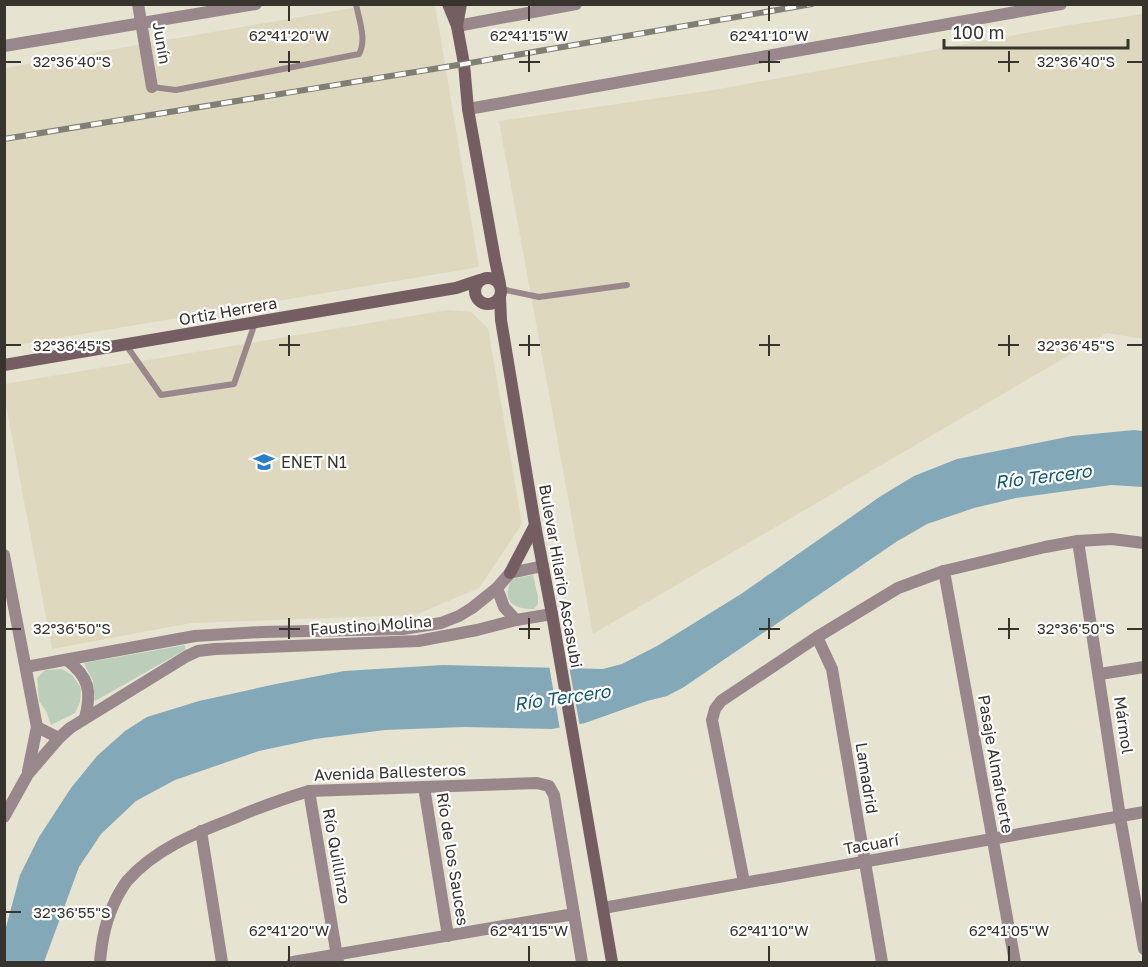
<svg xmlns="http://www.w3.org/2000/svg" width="1148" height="967" viewBox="0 0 1148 967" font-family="'Golos Text',sans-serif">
	<rect width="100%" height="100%" fill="#e7e3d1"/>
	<g fill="#ded8bf">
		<polygon points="369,5 435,5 479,267 5,347 5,68"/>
		<polygon points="1143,14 1143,339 1107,333 593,634 499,121 714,90 1064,26"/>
		<polygon points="448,310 471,312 488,328 522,524 479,588 415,615 191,623 52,649 5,400 4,384"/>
	</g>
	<g fill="#bbceb9">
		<path d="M533 575 538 597V604L534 609C512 609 501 601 512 579Z"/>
		<polygon points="185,645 185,650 95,701 93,681 84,663"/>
		<polygon points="62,669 72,675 81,688 80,702 75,713 51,725 46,711 39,701 37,678 45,670"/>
	</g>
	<polygon fill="#83a8b8" points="1134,430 1143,431 1143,487 1111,485 1016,498 974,508 927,524 896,542 684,687 667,696 647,701 585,723 552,729 464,727 385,730 315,739 259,751 175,780 136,801 101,834 79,867 44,962 5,962 5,931 20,875 39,837 71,788 97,756 125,731 147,717 199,701 276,684 344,671 443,665 603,669 622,664 657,646 741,594 881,496 914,476 957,459 1072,436"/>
	<polygon fill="#e7e3d1" points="549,665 569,666 580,727 560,730"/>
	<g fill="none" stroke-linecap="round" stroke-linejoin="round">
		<g stroke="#99888b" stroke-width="6">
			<path d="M152 87 176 90 359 54C367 40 359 20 356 4"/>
			<polyline points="501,289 539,297 627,285"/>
			<polyline points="126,345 161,395 234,384 255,323"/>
		</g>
		<g stroke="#99888b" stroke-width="12">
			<polyline points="138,4 152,87"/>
			<polyline points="457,26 576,4"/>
			<polyline points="4,46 256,4"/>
			<polyline points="468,109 1061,4"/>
			<polyline points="1078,541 1120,817 1144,949"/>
			<polyline points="944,571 1015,962"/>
			<polyline points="817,637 832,669 882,962"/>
			<polyline points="1100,674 1144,667"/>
			<polyline points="424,787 448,936"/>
			<polyline points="309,791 338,962"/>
			<polyline points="201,831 222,962"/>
			<polyline points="744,882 712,720 715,709 721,701 817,637 898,588 944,571 1045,547 1078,541 1112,539 1144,543"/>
			<polyline points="603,908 1144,812"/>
			<path d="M100 962C102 938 106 919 117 897 120 892 123 886 127 881 154 850 193 834 232 819 257 808 283 799 309 791L537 783 549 786 554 795 582 962"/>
			<polyline points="293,962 574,914"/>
		</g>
		<g stroke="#99888b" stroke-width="12">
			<polyline points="4,555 37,727 28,771"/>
			<polyline points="497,588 504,607 516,620"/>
			<path d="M67 660C89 677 92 691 85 718"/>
			<polyline points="26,667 195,636 262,632 403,629 441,623 459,616 472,608 497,588 510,573 543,566"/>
			<polyline points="37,727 59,738"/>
			<polyline points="4,817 28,774 59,738 70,728 187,656 198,651 215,649 418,641 477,630 516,620 552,614"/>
		</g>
		<g stroke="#755e62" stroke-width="12">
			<polyline points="448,4 457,26 464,64 468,109 495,260 500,284"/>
			<polyline points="457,26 461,4"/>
			<circle cx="488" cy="291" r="13"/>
			<polyline points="500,297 501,320 535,525 552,614 612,962"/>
			<polyline points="4,365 456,288 480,280"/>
			<polyline points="510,573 535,525"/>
		</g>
		<g stroke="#817f73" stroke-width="6">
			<polyline id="rail" points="4,139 464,64 812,4"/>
		</g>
		<use href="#rail" stroke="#fff" stroke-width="4" stroke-dasharray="11" stroke-linecap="butt"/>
	</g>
	<path fill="none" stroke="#36342d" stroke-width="2" d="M289 6V21M529 6V21M769 6V21M289 51V72M529 51V72M769 51V72M1009 51V72M6 62H21M279 62H300M519 62H540M759 62H780M998 62H1019M1127 62H1142M289 335V356M529 335V356M769 335V356M1009 335V356M6 345H21M279 345H300M519 345H540M759 345H780M998 345H1019M1127 345H1142M289 618V639M529 618V639M769 618V639M1009 618V639M6 629H21M279 629H300M519 629H540M759 629H780M998 629H1019M1127 629H1142M6 912H21M289 946V961M529 946V961M769 946V961M1009 946V961"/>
	<defs>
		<g id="school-bare" transform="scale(1.62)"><path d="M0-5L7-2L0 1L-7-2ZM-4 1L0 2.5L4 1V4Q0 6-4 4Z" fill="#277ecc" stroke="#fff" stroke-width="2.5" paint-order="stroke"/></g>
	</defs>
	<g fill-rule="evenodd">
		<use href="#school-bare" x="264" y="462"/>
	</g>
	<g text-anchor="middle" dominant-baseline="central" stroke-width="4.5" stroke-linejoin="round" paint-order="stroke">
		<g font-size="16" fill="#36342d" stroke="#fff">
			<text transform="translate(162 43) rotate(80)">Junín</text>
			<text transform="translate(228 311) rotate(-10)">Ortiz Herrera</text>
			<text transform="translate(561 576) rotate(80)">Bulevar Hilario Ascasubi</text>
			<text transform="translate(371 625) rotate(-4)">Faustino Molina</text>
			<text transform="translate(1124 725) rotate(82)">Mármol</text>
			<text transform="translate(996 764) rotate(80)">Pasaje Almafuerte</text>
			<text transform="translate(390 772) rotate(-2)">Avenida Ballesteros</text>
			<text transform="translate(867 778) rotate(81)">Lamadrid</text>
			<text transform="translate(871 844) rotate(-10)">Tacuarí</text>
			<text transform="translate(337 856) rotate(80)">Río Quillinzo</text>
			<text transform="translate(453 859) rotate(81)">Río de los Sauces</text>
		</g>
		<g font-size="16" fill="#36342d" stroke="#fff" text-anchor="start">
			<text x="281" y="462">ENET N1</text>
		</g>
		<g font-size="18" font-style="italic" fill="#0f5870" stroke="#fff">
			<text transform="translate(1043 476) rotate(-7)">Río Tercero</text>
			<text transform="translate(562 697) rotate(-8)">Río Tercero</text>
		</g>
	</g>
	<g font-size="15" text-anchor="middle" fill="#36342d" stroke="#fff" stroke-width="4.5" stroke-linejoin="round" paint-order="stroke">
		<text x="289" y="41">62°41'20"W</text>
		<text x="529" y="41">62°41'15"W</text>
		<text x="769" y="41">62°41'10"W</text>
		<text x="72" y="67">32°36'40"S</text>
		<text x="1076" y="67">32°36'40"S</text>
		<text x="72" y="351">32°36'45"S</text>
		<text x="1076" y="351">32°36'45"S</text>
		<text x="72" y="634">32°36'50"S</text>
		<text x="1076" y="634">32°36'50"S</text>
		<text x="72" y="918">32°36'55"S</text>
		<text x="289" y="936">62°41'20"W</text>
		<text x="529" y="936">62°41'15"W</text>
		<text x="769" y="936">62°41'10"W</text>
		<text x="1009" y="936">62°41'05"W</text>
	</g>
	<rect width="1148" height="967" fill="none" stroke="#36342d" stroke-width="12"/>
	<path d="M944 39v9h184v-9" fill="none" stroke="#36342d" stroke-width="3"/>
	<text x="953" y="39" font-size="18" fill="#36342d" stroke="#ffffff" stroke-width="4.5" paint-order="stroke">100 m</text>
</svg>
